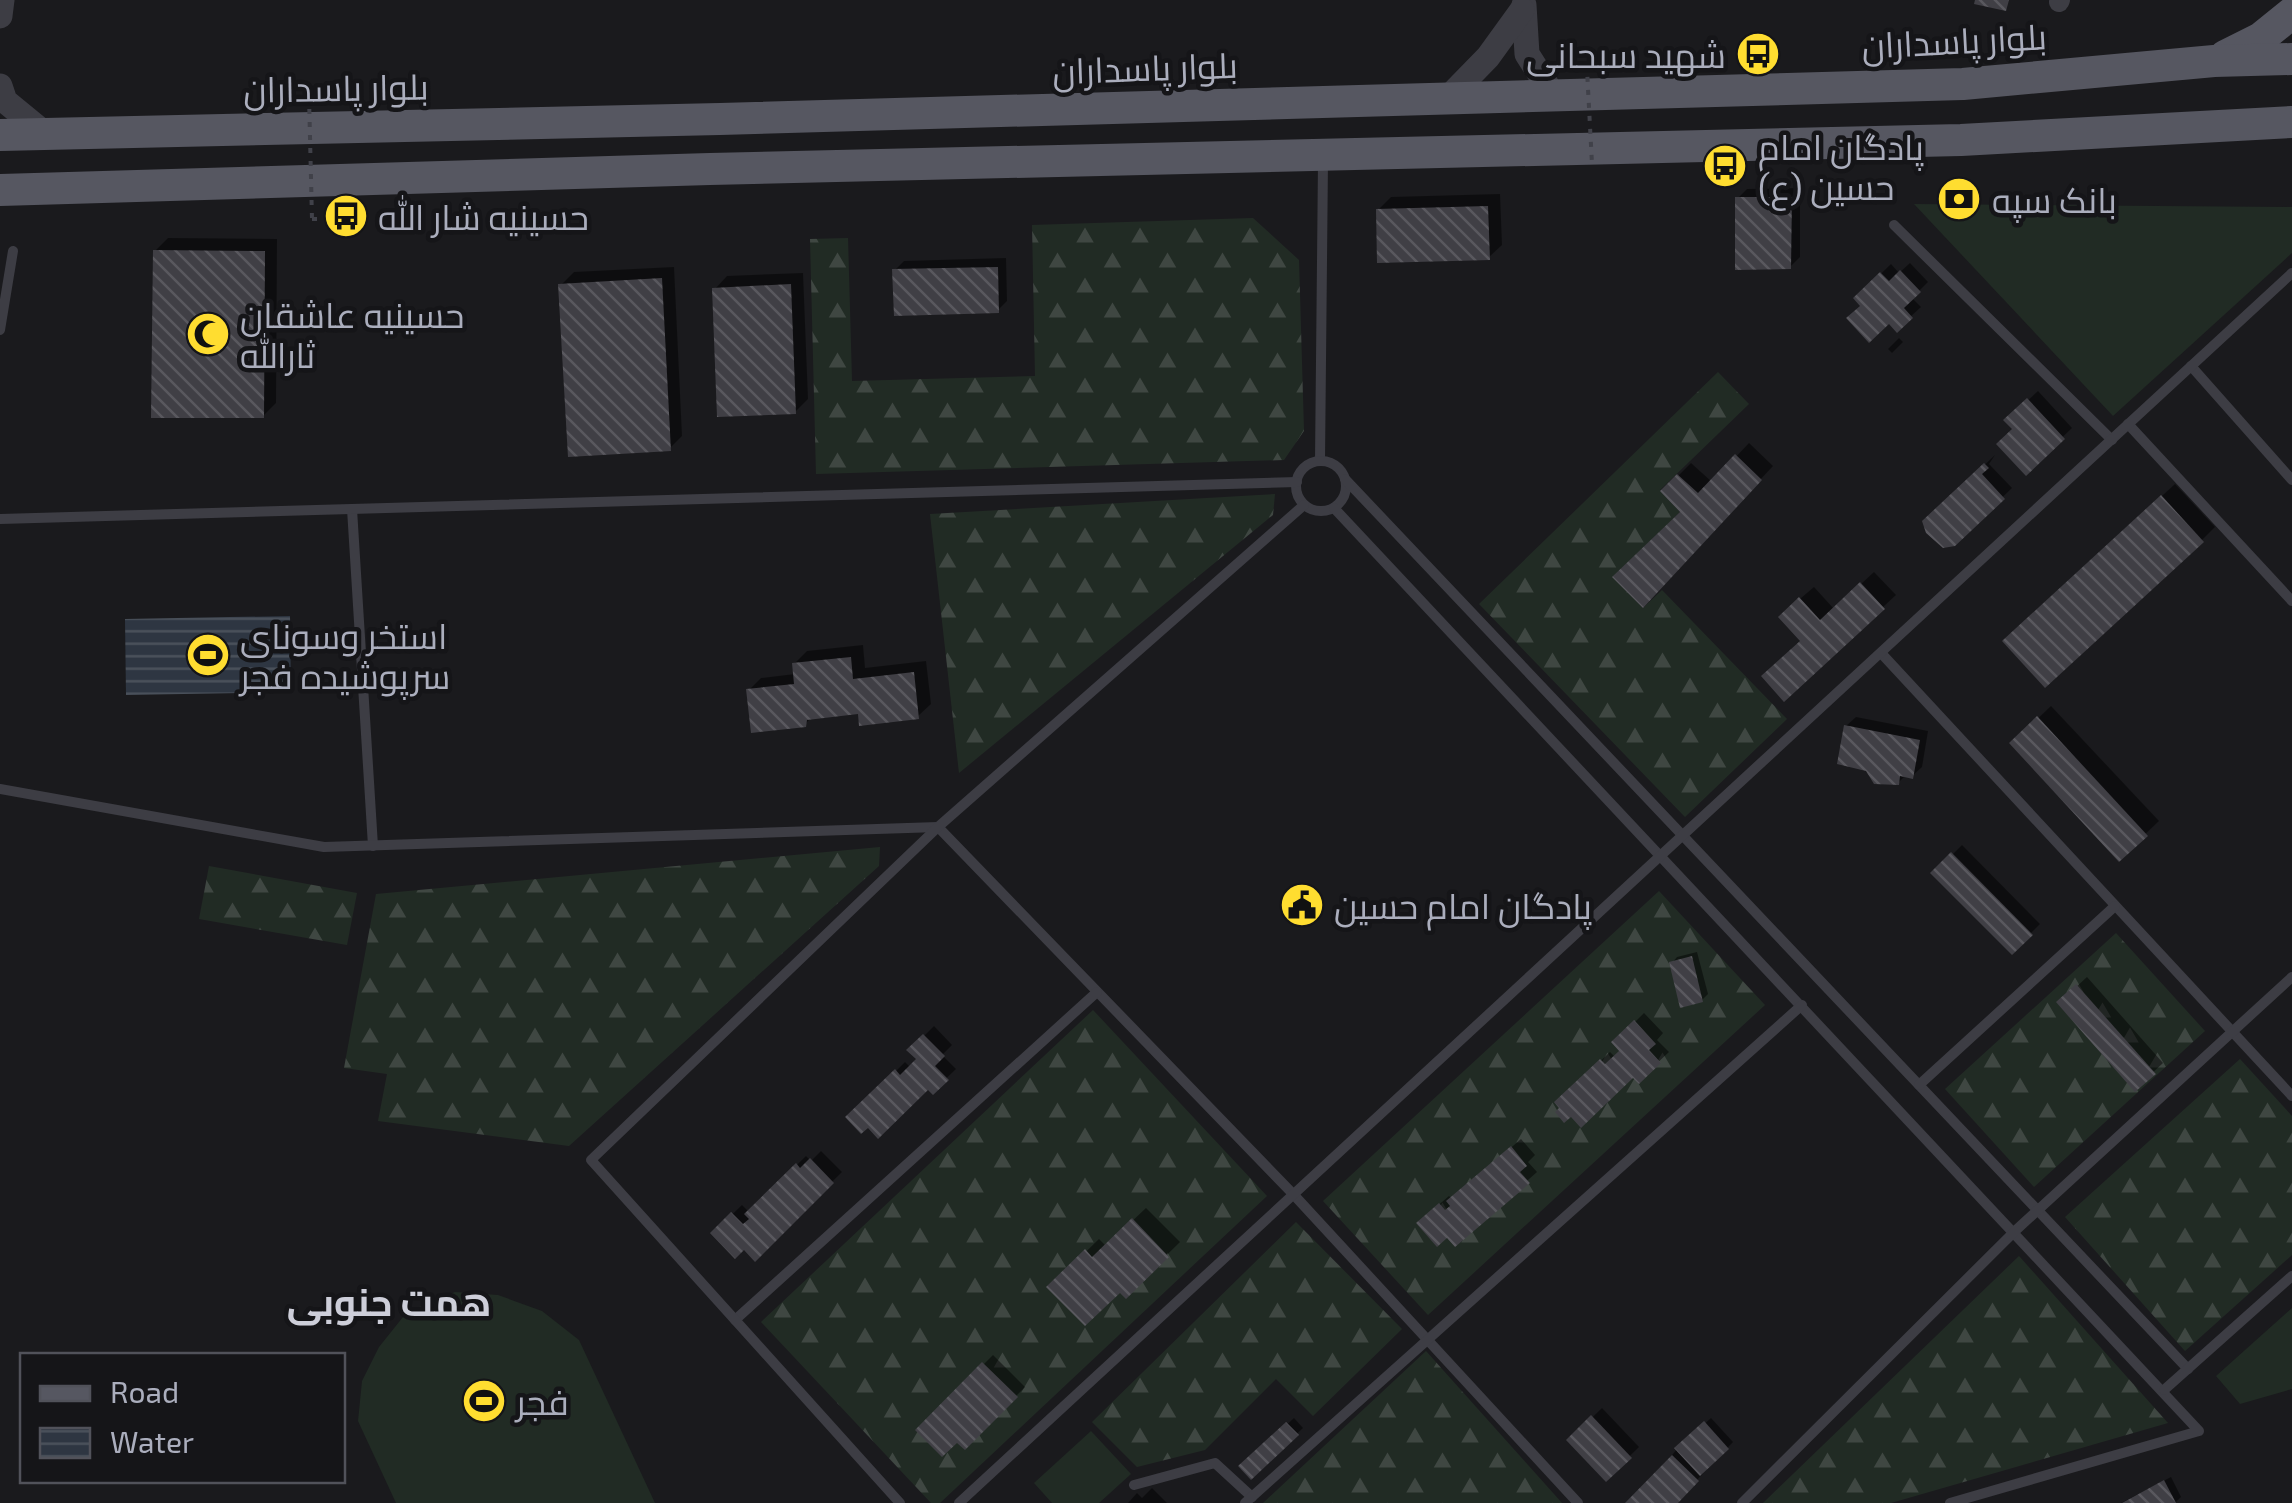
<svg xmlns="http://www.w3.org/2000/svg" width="2292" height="1503" viewBox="0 0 2292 1503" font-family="'Exo 2',Cairo,sans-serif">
	<defs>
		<pattern id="forest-firs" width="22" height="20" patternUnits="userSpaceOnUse" patternTransform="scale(2.5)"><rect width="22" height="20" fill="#212b24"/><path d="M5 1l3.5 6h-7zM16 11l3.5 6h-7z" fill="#3f4742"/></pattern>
		<pattern id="water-rules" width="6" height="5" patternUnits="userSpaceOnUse" patternTransform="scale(2.5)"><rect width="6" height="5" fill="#2e3642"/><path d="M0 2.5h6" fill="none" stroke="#4a515b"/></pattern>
		<pattern id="building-back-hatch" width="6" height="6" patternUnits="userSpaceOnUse" patternTransform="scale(2.5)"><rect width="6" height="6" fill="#403f45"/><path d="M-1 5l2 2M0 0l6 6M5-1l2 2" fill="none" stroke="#59585e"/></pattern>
	</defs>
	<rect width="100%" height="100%" fill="#1a1a1d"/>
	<g fill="#212b24">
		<polygon points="1914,204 2292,207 2292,253 2113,416"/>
		<polygon points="455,1292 498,1295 542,1311 579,1340 655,1503 396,1503 358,1421 362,1381 379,1347 407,1312"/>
		<polygon points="2292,1308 2292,1389 2240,1404 2216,1376"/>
		<polygon points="1091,1431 1131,1474 1099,1503 1052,1503 1034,1483"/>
	</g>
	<g fill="url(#forest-firs)">
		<polygon points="1253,218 1299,260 1304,431 1284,460 816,474 810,239 848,238 852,381 1035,376 1032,225"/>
		<polygon points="1718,372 1749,404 1660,490 1680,512 1613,577 1643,608 1662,590 1787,719 1685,817 1479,604"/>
		<polygon points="1275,494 1273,515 959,773 930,514"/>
		<polygon points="880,847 879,866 569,1146 378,1121 387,1074 344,1068 376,894"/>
		<polygon points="209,866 357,893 347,945 199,919"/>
		<polygon points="1659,891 1765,1005 1428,1315 1323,1201"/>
		<polygon points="2116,933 2205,1031 2034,1187 1945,1089"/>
		<polygon points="1093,1010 1267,1196 940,1503 931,1503 761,1322"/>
		<polygon points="2240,1059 2292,1116 2292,1255 2185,1351 2065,1217"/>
		<polygon points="1296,1222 1402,1329 1313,1416 1276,1379 1205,1450 1137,1467 1092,1422"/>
		<polygon points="2019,1256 2168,1423 1891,1503 1763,1503"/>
		<polygon points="1426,1351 1562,1503 1263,1503"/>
	</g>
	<polygon fill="url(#water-rules)" points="290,616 291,692 126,695 125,619"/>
	<g fill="#0007">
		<polygon points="1800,188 1800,257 1790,267 1738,198 1747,189"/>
		<polygon points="1500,194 1502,245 1489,257 1378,210 1391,197"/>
		<polygon points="168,238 277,239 276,403 263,416 155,251"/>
		<polygon points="1006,258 1007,301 998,310 895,270 904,261"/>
		<polygon points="1910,263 1928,282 1912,298 1921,307 1897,329 1856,298 1891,264 1899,273"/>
		<polygon points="674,267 682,436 670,448 561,285 574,272"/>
		<polygon points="803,273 808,399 795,412 715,289 727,276"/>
		<polygon points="1899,338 1903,342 1892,353 1888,349"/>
		<polygon points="2038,391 2072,428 2026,472 2015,429 2007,420"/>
		<polygon points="1749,443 1773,466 1655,592 1683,511 1663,491 1691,463 1712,482"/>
		<polygon points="1995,455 1989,464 2012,488 1954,544 1925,522"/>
		<polygon points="2175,484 2215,527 2202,540 2018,628"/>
		<polygon points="1874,572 1896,595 1883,607 1803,640 1794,604 1814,587 1834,609"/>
		<polygon points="863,645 865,668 926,661 931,704 918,716 860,711 812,717 805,724 749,690 761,678 795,674 794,664 807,651"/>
		<polygon points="2051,706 2159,821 2119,859 2012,743"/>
		<polygon points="1856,717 1928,731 1922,767 1912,776 1906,775 1898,783 1846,726"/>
		<polygon points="1962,845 2040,924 2012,952 1934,873"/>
		<polygon points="1697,952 1708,994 1702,1000 1672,963 1677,957"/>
		<polygon points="2087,977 2163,1063 2136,1088 2060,1002"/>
		<polygon points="1644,1013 1663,1033 1657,1040 1669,1052 1639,1080 1633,1075 1563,1108 1558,1102 1610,1052 1615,1057 1623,1050 1615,1042"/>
		<polygon points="934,1026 952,1045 942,1055 956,1069 933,1091 928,1086 868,1125 849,1118 905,1062 910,1067 919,1059 910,1050"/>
		<polygon points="1521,1139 1535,1155 1528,1162 1537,1172 1455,1244 1428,1214 1449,1196 1452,1199"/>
		<polygon points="821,1151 842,1172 755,1258 744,1247 713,1233 742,1205 749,1212 806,1156 811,1161"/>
		<polygon points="1146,1208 1180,1242 1126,1295 1120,1289 1050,1287 1099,1239 1106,1246"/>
		<polygon points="993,1355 1025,1387 965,1447 957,1439 918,1430"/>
		<polygon points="1602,1408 1639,1447 1606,1479 1569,1440"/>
		<polygon points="1294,1418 1303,1428 1251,1477 1242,1466"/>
		<polygon points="1711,1418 1733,1442 1675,1503 1632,1503 1678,1448"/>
		<polygon points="2171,1477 2181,1497 2175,1503 2121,1503"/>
		<polygon points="1152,1488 1167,1503 1128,1503 1137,1493 1142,1498"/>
	</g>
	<g fill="url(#building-back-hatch)">
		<polygon points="1975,0 2009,0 2006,11 1974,4"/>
		<polygon points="1735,197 1792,197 1791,269 1735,270"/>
		<polygon points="1488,206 1490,260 1377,263 1376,209"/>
		<polygon points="153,250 265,251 264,418 151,418"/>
		<polygon points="998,267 999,313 894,316 892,269"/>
		<polygon points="1900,270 1921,292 1904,308 1913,318 1897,333 1889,324 1869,343 1846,318 1860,306 1853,298 1880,272 1889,281"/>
		<polygon points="662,278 671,451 568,457 558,284"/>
		<polygon points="791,284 796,414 717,417 712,288"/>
		<polygon points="2027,398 2065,439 2026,476 1996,444 2012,429 2003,420"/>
		<polygon points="1735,454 1762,480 1643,608 1612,577 1680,512 1660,491 1677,474 1698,493"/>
		<polygon points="1984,463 1989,468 1982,474 2005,499 1955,546 1943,548 1926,533 1922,521"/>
		<polygon points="2161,495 2204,542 2045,688 2002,641"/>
		<polygon points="1860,582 1885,609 1784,702 1761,676 1800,641 1778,617 1799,597 1820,620"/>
		<polygon points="851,657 853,679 914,672 919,719 859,726 858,714 807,720 806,727 751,733 746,689 794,684 792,663"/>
		<polygon points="2037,716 2148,836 2119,862 2009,743"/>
		<polygon points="1844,725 1920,740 1913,779 1900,776 1899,785 1874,784 1866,771 1837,764"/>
		<polygon points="1951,852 2033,935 2012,955 1930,873"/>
		<polygon points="1692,956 1703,1002 1680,1008 1669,962"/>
		<polygon points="2076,984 2156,1074 2135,1092 2056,1002"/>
		<polygon points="1634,1020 1656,1044 1649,1050 1661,1063 1639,1084 1633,1078 1581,1128 1571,1117 1564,1123 1555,1112 1559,1108 1554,1102 1600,1059 1605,1064 1619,1051 1611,1042"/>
		<polygon points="923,1034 945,1056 935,1066 949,1080 933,1095 928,1090 878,1139 868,1128 861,1134 845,1117 895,1069 900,1075 916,1059 906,1050"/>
		<polygon points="1511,1146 1527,1166 1520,1172 1530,1183 1455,1247 1447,1238 1437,1247 1416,1223 1439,1203 1445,1210 1450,1206 1446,1201"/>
		<polygon points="810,1158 834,1183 755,1262 744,1250 735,1259 710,1233 731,1212 743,1224 749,1219 744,1214 796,1163 800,1168"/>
		<polygon points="1132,1218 1169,1257 1126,1299 1120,1293 1085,1326 1046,1287 1085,1249 1092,1257"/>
		<polygon points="982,1362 1018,1397 965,1450 957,1443 942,1457 915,1430"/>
		<polygon points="1591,1415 1632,1458 1606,1482 1566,1440"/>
		<polygon points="1704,1421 1729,1449 1700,1476 1674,1448"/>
		<polygon points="1286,1422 1299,1435 1251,1480 1238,1466"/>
		<polygon points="1672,1455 1699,1481 1678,1503 1625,1503"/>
		<polygon points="2164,1480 2176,1503 2122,1503"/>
	</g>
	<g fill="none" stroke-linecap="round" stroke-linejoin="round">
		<g stroke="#404149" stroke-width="4" stroke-dasharray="5 8" stroke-linecap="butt">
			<polyline points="1586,51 1606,52 1606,69"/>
			<polyline points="267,101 267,98 309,96"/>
			<polyline points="312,219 330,219 329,207"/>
		</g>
		<g stroke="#3d3d44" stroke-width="10">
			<polyline points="1894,225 2112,440"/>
			<polyline points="0,330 13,251"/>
			<polyline points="2191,366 2292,480"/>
			<polyline points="2128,424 2292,601"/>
			<polyline points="1320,461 1323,161"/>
			<circle cx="1321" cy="486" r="25"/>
			<polyline points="1345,479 2188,1369"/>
			<polyline points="1334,508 2199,1431 1950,1503"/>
			<polyline points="352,509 373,846"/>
			<polyline points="0,519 1297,482"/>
			<polyline points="1881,653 2292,1096"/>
			<polyline points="0,789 324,847 938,827 1294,1195 1578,1503"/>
			<polyline points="1919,1085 2115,906"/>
			<polyline points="735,1320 1097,992"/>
			<polyline points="2164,1390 2292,1276"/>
			<polyline points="1134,1485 1215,1463 1252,1497"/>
			<polyline points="900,1503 591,1160 938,827 1304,505"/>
			<polyline points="959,1503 2292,273"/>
			<polyline points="1245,1503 1802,1005"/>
			<polyline points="1742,1503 2015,1231 2292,977"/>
		</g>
		<polyline stroke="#3d3d44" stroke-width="20" points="2059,2 2060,0"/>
		<g stroke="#3d3d44" stroke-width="25">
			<polyline points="1524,5 1527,54 1553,95"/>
			<polyline points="0,16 2,0"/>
			<polyline points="0,86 5,101 44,133"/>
			<polyline points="1449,97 1488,57 1522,10"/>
		</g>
		<g stroke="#565761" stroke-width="32">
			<polyline points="2225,56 2261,38 2292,13"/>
			<polyline points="0,135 720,119 1963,84 2214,61 2292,59"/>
			<polyline points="0,190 710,169 1961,140 2292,122"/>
		</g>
		<g stroke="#404149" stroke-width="4" stroke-dasharray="5 8" stroke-linecap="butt">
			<polyline points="1586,51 1592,164"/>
			<polyline points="309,96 312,219"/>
		</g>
	</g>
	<defs>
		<g id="bus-disc" transform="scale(2.25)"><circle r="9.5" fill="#ffdd30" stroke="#151518"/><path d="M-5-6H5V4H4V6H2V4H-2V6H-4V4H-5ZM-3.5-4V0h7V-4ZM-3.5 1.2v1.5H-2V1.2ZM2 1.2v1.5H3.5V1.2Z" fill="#111"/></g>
		<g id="bank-disc" transform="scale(2.25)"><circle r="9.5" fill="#ffdd30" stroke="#151518"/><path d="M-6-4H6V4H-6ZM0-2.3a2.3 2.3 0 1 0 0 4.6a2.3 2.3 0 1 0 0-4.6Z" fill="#111"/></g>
		<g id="mosque-disc" transform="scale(2.25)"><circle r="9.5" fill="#ffdd30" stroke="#151518"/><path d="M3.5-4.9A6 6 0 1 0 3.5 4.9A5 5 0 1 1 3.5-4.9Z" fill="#111"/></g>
		<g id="stadium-disc" transform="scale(2.25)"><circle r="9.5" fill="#ffdd30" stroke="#151518"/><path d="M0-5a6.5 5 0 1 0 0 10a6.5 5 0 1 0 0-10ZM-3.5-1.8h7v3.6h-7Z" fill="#111"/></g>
		<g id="civic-disc" transform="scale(2.25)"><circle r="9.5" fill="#ffdd30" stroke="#151518"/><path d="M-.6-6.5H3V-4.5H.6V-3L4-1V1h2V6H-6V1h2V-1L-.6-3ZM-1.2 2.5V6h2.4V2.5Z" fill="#111"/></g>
	</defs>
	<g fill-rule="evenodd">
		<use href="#bus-disc" x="1758" y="54"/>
		<use href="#bus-disc" x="1725" y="166"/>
		<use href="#bank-disc" x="1959" y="199"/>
		<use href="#bus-disc" x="346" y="216"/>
		<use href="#mosque-disc" x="208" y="334"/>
		<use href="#stadium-disc" x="208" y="655"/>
		<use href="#civic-disc" x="1302" y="905"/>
		<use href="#stadium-disc" x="484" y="1401"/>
	</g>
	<g text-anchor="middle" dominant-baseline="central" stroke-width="9" stroke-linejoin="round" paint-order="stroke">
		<g font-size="35" fill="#abaebd" stroke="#151518">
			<text transform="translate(1954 40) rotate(-3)">بلوار پاسداران</text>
			<text transform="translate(1145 67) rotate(-2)">بلوار پاسداران</text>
			<text transform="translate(336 87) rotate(-1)">بلوار پاسداران</text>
		</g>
		<g font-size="35" fill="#abaebd" stroke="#151518" text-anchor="start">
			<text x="1726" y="54" text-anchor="end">شهید سبحانی</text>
			<text x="1758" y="146">پادگان امام<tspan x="1758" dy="40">حسین (ع)</tspan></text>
			<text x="1992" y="199">بانک سپه</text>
			<text x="378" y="216">حسینیه شار الله</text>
			<text x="240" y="314">حسینیه عاشقان<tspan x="240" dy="40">ثارالله</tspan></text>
			<text x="240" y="635">استخر وسونای<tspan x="240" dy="40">سرپوشیده فجر</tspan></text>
			<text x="1334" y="905">پادگان امام حسین</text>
			<text x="516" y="1401">فجر</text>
		</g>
		<g font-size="38" font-weight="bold" fill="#cdced9" stroke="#151518">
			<text x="389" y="1301">همت جنوبی</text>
		</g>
	</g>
	<rect x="20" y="1353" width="325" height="130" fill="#151518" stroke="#51525a" stroke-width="2.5"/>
	<rect x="40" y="1386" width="50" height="15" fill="#565761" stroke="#51525a" stroke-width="2.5"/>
	<text x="110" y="1403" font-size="30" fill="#abaebd">Road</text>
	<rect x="40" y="1428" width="50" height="30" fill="url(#water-rules)" stroke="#51525a" stroke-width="2.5"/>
	<text x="110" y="1453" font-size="30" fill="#abaebd">Water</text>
</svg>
